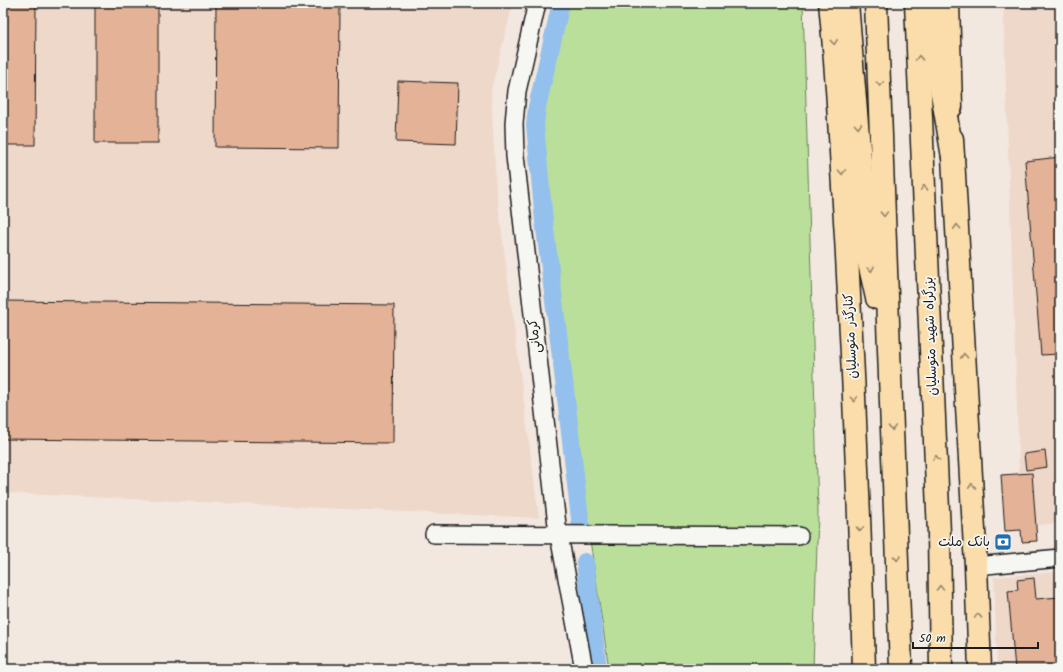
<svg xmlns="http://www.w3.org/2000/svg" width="1063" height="672" viewBox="0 0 1063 672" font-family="Kalam,'Playpen Sans Arabic',sans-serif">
	<rect width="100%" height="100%" fill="#f2e8e0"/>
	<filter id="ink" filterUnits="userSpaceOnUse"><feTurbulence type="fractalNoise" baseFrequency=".025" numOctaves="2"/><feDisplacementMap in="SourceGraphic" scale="8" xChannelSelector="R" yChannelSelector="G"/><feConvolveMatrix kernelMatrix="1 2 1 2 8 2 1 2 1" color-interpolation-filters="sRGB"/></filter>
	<g filter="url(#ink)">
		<g fill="#eed8ca">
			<polygon points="3,3 513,3 491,91 496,187 539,518 3,493"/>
			<polygon points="1003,3 1060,3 1060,523 1021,527"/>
			<polygon points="1060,572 1060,669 997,669 994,577"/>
		</g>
		<polygon fill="#badf9a" stroke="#6b7e5b" points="564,3 803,3 818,512 813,669 609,669 590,540 539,122"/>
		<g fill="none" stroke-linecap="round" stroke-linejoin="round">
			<g stroke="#93c0ed" stroke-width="18">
				<polyline points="561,3 537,107 535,125 544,221 561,357"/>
				<polyline points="562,364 582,536"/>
				<polyline points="585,562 598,669"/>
			</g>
		</g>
		<g fill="#e4b297" stroke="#1c1c1c">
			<polygon points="3,3 36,3 35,145 3,145"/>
			<rect x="95" y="3" width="63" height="140"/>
			<polygon points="216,3 340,3 339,148 215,147"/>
			<polygon points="398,81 458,83 456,144 396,142"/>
			<polygon points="1060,157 1060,354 1041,355 1025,161"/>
			<polygon points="3,301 394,305 393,443 3,439"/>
			<polygon points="1045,451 1047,467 1026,470 1024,454"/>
			<polygon points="1032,473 1037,541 1022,542 1021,530 1005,531 1001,475"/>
			<polygon points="1034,578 1036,599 1060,597 1060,669 1015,669 1008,591 1018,590 1017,580"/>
		</g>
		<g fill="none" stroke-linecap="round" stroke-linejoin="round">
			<g stroke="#1c1c1c" stroke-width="20">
				<g id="street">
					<polyline points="537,3 517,91 514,123 515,156 557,525 584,669"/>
					<polyline points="434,534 799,536"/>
					<polyline points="976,566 1060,558"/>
				</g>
			</g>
			<g stroke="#1c1c1c" stroke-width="25">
				<g id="primary">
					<path d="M830 3C838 81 841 159 846 237 854 381 860 525 864 669"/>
					<polyline points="948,3 951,107"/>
					<polyline points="952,139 976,566 980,669"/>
				</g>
			</g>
			<g stroke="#1c1c1c" stroke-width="25">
				<g id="highway">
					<polyline points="847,3 868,258 877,298"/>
					<polyline points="876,3 901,669"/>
					<polyline points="916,3 939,533 941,669"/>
					<polyline points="928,12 953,157"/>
				</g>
			</g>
			<use href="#street" stroke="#f6f6f2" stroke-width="17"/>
			<use href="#primary" stroke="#fbddab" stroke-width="22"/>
			<use href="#highway" stroke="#fbddab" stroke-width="22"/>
		</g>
		<defs><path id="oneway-chevron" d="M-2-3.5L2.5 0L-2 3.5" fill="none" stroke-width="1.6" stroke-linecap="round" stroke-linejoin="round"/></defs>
		<g stroke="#97866b">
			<use href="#oneway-chevron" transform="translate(834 42) rotate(84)"/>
			<use href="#oneway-chevron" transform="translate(919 58) rotate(-92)"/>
			<use href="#oneway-chevron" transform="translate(880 84) rotate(88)"/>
			<use href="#oneway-chevron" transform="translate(858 126) rotate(85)"/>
			<use href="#oneway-chevron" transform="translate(842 172) rotate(87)"/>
			<use href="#oneway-chevron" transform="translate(924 188) rotate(-92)"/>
			<use href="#oneway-chevron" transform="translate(884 214) rotate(88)"/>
			<use href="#oneway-chevron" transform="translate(957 227) rotate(-93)"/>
			<use href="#oneway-chevron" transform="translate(871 269) rotate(78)"/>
			<use href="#oneway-chevron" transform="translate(964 356) rotate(-93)"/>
			<use href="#oneway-chevron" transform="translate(854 399) rotate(87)"/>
			<use href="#oneway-chevron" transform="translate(892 428) rotate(88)"/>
			<use href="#oneway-chevron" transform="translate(936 458) rotate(-92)"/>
			<use href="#oneway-chevron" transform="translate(972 486) rotate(-93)"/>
			<use href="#oneway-chevron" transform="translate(860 529) rotate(88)"/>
			<use href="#oneway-chevron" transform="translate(897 558) rotate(88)"/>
			<use href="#oneway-chevron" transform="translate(940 588) rotate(-91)"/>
			<use href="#oneway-chevron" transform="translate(978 616) rotate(-92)"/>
		</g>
	</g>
	<defs>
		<g id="bank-square" transform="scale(0.9)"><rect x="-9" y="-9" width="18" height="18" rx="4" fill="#1f6fb2" stroke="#f6f6f2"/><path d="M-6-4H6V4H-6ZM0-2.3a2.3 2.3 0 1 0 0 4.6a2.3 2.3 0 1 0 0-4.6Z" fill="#fff"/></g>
	</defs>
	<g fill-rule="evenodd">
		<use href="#bank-square" x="1003" y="542"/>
	</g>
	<g text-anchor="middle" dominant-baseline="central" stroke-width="3.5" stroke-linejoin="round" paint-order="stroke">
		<g font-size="13" fill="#1c1c1c" stroke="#f6f6f2">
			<text transform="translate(535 336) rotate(-97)">کرمانی</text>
			<text transform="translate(851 336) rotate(-93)">کنارگذر متوسلیان</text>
			<text transform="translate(931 336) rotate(-92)">بزرگراه شهید متوسلیان</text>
		</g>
		<g font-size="13" fill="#1c1c1c" stroke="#f6f6f2" text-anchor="end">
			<text x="990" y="542">بانک ملت</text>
		</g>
	</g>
	<rect width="1063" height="672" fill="none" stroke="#f6f6f2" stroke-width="16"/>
	<rect x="8" y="8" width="1047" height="656" fill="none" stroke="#1c1c1c" stroke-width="1.5" filter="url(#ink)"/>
	<path d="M913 642v6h125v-6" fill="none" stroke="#1c1c1c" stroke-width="2"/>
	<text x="919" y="642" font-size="12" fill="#1c1c1c" stroke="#f6f6f2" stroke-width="3" paint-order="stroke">50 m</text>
</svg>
